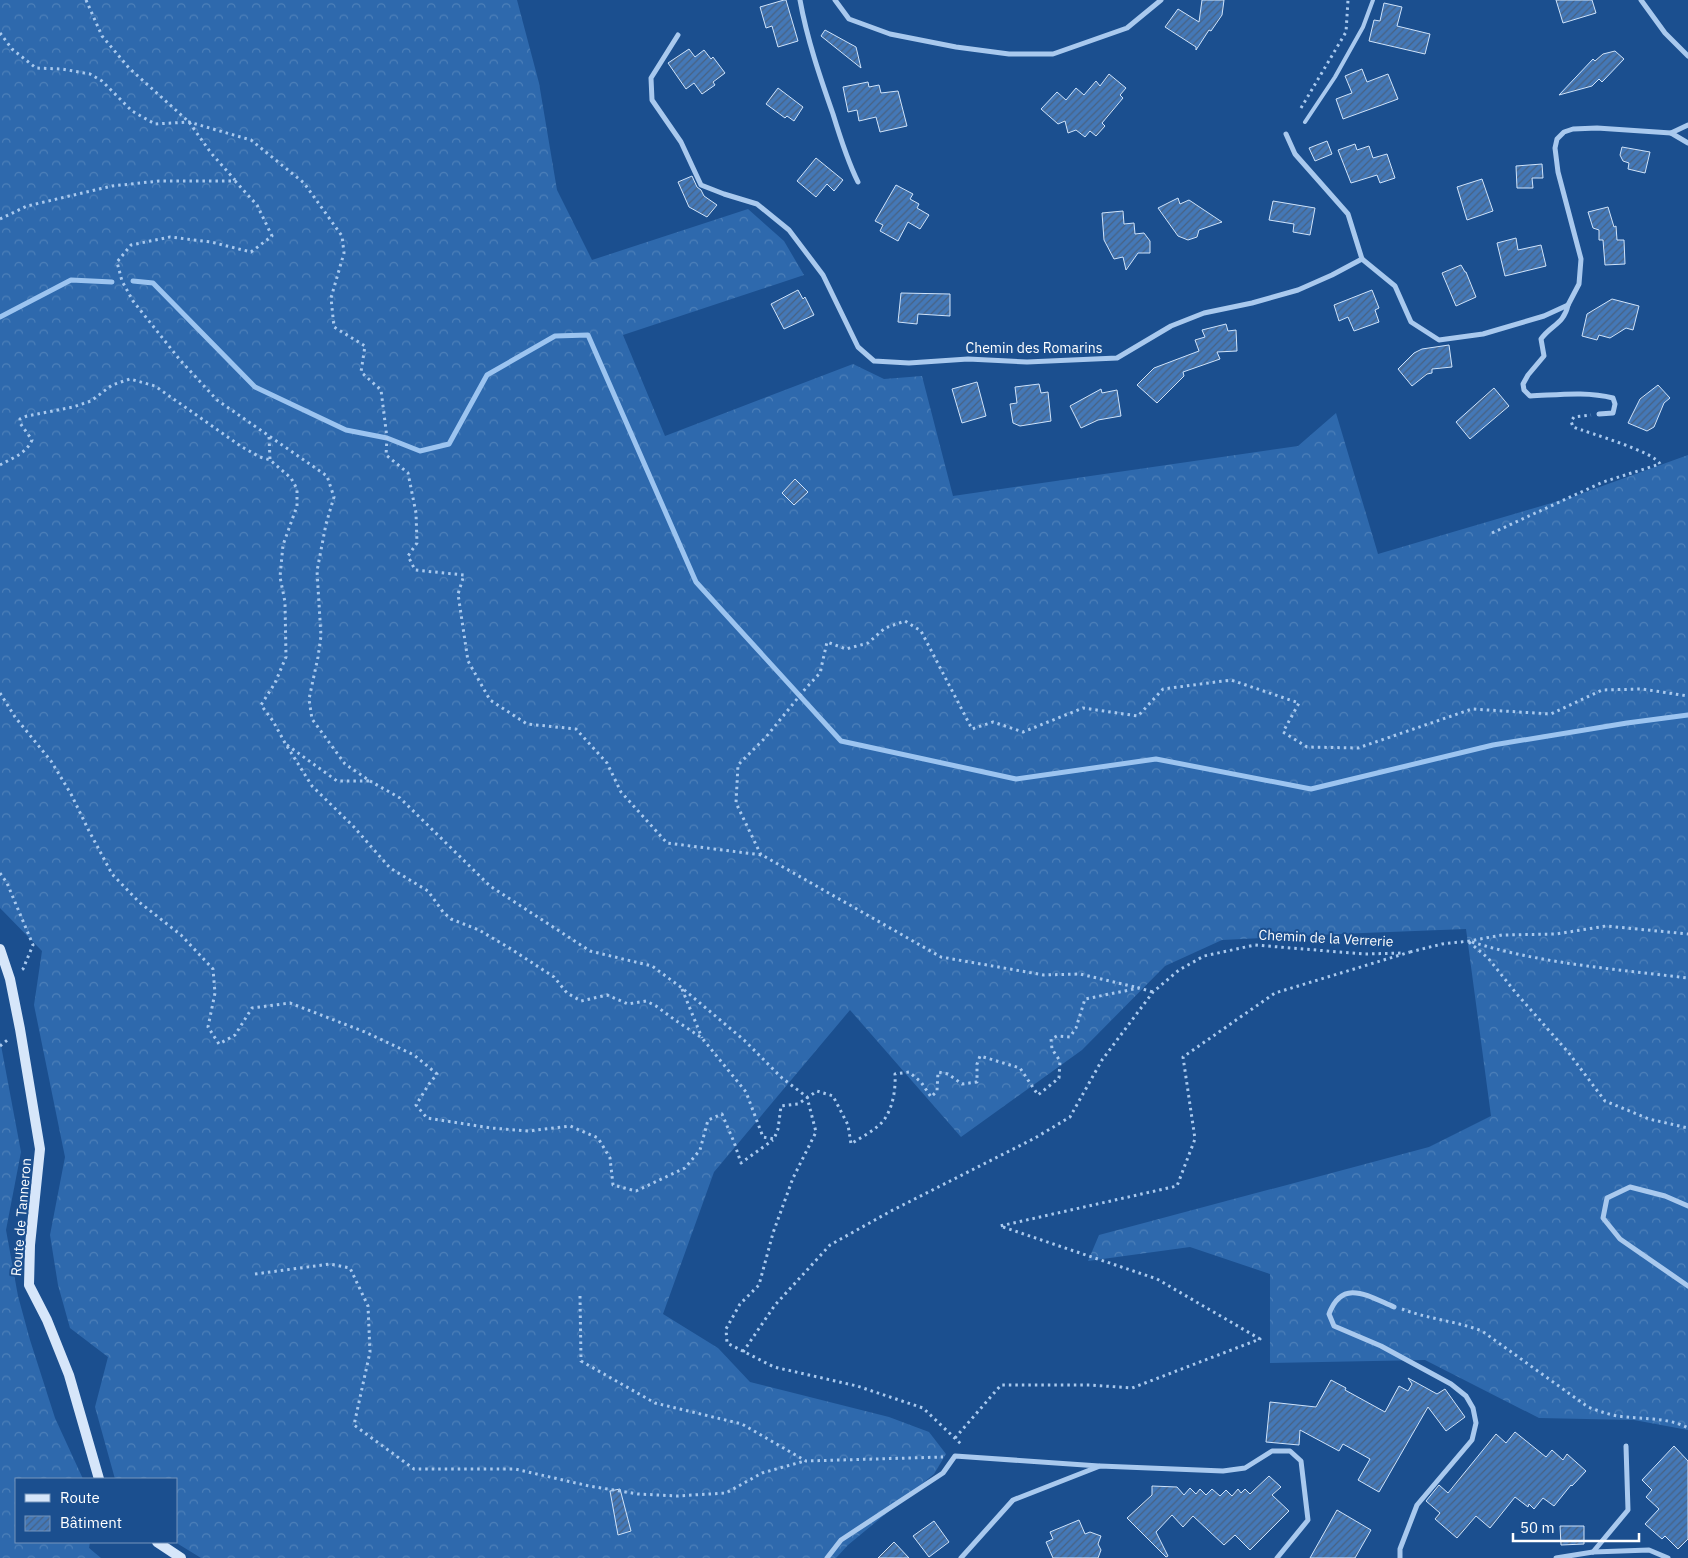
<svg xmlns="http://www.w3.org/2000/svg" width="1688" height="1558" viewBox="0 0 1688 1558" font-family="'IBM Plex Sans',sans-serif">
	<defs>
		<pattern id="forest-crowns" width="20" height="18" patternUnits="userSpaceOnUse" patternTransform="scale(1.25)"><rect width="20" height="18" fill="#2e69ad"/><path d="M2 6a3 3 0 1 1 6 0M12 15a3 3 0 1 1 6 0" fill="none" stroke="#4d80b9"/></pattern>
		<pattern id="building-hatch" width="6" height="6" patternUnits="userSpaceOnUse" patternTransform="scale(1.25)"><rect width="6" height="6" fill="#4478b7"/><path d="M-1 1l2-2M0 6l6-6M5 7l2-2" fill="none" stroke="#486282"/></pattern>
	</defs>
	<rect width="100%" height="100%" fill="#1b4f8f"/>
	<g fill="url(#forest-crowns)">
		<polygon points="0,0 517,0 539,83 557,190 592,260 748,209 784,241 804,275 623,335 665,436 853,364 884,379 922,376 953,496 1298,446 1336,413 1378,554 1572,497 1688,455 1688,1430 1634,1420 1539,1418 1425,1360 1270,1363 1270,1274 1190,1247 1088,1261 1099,1235 1429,1147 1491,1116 1466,929 1338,934 1222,940 1165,966 1082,1050 961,1137 850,1010 714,1172 663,1314 718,1348 750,1382 889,1417 929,1432 946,1454 934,1474 848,1545 836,1558 201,1558 175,1542 176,1542 176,1479 115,1479 95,1407 108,1357 70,1328 58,1285 50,1235 65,1157 34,1005 42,951 0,908"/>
		<polygon points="0,1040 21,1152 6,1230 18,1296 30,1340 55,1418 83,1479 16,1479 16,1542 90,1542 89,1548 101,1558 0,1558"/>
	</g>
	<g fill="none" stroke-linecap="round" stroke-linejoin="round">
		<g stroke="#9cc4f0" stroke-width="5">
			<polyline points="133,281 153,283 255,387 346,430 387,438 420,451 449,444 487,375 555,336 588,335 696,582 841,741 1016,779 1156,759 1311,789 1493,745 1627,723 1688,715"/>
			<polyline points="0,317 71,280 112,282"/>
		</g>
	</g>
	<g fill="url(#building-hatch)" stroke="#cfe3fa">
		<polygon points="784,0 786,0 798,41 778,47 772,26 766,28 760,7"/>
		<polygon points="1202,0 1224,0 1222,15 1211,31 1209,30 1196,50 1196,47 1165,27 1178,9 1199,22"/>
		<polygon points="1556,0 1592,0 1596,13 1563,23"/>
		<polygon points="1384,3 1402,7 1397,26 1430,34 1425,54 1369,41 1374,20 1380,21"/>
		<polygon points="825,30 856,47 861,68 821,36"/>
		<polygon points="689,49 695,57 704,50 711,59 713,57 725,73 713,82 715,85 702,94 694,83 686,89 668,63"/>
		<polygon points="1615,51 1624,59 1602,82 1599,79 1592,86 1559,95 1593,59 1595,61 1603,54"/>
		<polygon points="1362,69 1367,82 1388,74 1398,99 1343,119 1336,99 1352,93 1345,76"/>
		<polygon points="1109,74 1126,88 1120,95 1123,98 1102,123 1105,126 1096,136 1090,131 1085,137 1076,130 1068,133 1065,121 1058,124 1041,109 1057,92 1066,100 1076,88 1084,95 1096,81 1100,86"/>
		<polygon points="868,82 869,87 879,85 881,93 898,91 907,126 880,132 876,117 859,121 857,110 848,112 843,87"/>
		<polygon points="778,88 803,107 794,121 787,116 785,118 766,104"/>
		<polygon points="1327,141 1332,154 1315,161 1309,148"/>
		<polygon points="1355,144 1357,150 1369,146 1373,158 1387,154 1395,178 1380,183 1377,175 1351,183 1338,150"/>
		<polygon points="1622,147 1650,152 1645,173 1628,169 1629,163 1623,161 1620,155"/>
		<polygon points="816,158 843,180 834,191 827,184 816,197 797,181"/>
		<polygon points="1542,164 1543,178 1532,178 1533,188 1517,188 1516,166"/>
		<polygon points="692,176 697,187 701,190 704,196 717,205 707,217 689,207 678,182"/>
		<polygon points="1482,179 1493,211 1467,220 1457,187"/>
		<polygon points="896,185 913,194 910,199 919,204 917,208 929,215 920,229 908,222 898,241 880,231 883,225 875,221"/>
		<polygon points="1178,198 1180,204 1189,200 1222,222 1199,230 1197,237 1188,240 1178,236 1158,208"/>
		<polygon points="1273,201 1315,208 1310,235 1293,232 1294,224 1269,220"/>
		<polygon points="1608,207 1614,227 1616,226 1617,240 1624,240 1625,264 1605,265 1603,240 1599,240 1599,230 1593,228 1588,212"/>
		<polygon points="1123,211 1124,224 1134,223 1135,234 1144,233 1150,241 1150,253 1138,253 1126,270 1123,257 1114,259 1104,240 1102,213"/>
		<polygon points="1516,238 1518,250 1541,245 1546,266 1505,276 1497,243"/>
		<polygon points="1461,265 1465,272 1466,272 1476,297 1456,306 1442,273"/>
		<polygon points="798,290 803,299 805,297 814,315 784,329 771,304"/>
		<polygon points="1372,290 1379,308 1375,310 1379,322 1354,331 1348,317 1339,321 1334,305"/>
		<polygon points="901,293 950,294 950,316 918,314 917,324 898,322"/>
		<polygon points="1612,299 1639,306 1633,330 1626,328 1610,338 1599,335 1597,340 1582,336 1587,314"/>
		<polygon points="1226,324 1228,331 1236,330 1237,351 1217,352 1220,359 1183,372 1184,376 1157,403 1137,385 1154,368 1199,351 1195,340 1205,337 1202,330"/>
		<polygon points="1449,345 1452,367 1432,369 1432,373 1427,374 1412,386 1398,369 1414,353 1422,349"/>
		<polygon points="977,382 986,416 962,423 952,389"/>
		<polygon points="1039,384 1041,393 1048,392 1051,421 1020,426 1013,423 1010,404 1017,403 1015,387"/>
		<polygon points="1658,385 1670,398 1664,403 1654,427 1647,431 1628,423 1640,399"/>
		<polygon points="1494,388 1509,406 1470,439 1456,422"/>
		<polygon points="1101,389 1102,393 1117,390 1121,416 1098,420 1081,428 1070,406"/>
		<polygon points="795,479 808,492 794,505 782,493"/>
		<polygon points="1408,1378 1437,1394 1445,1389 1465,1417 1446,1431 1428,1407 1379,1492 1358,1480 1370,1459 1343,1444 1339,1451 1300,1430 1299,1445 1266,1442 1270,1402 1316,1407 1331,1380 1346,1388 1345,1390 1385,1412 1399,1386 1408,1391 1412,1384"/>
		<polygon points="1515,1432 1546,1457 1552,1450 1563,1460 1567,1454 1586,1471 1572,1486 1571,1485 1554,1506 1543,1498 1534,1509 1529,1504 1528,1507 1515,1497 1490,1528 1476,1516 1457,1538 1435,1519 1440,1513 1426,1501 1439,1485 1448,1493 1496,1434 1506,1443"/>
		<polygon points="1674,1446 1688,1461 1688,1539 1678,1549 1665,1536 1662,1539 1645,1524 1659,1509 1646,1497 1652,1490 1642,1480"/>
		<polygon points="1269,1476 1281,1487 1272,1495 1289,1511 1250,1550 1235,1535 1224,1545 1193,1516 1183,1527 1172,1515 1156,1532 1168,1556 1166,1557 1127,1518 1152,1495 1152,1486 1177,1487 1184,1495 1190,1488 1196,1494 1200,1489 1206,1495 1212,1489 1220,1496 1226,1490 1232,1496 1238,1489 1241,1493 1245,1489 1250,1494"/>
		<polygon points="620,1489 631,1531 618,1535 610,1491"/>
		<polygon points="1337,1510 1371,1530 1355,1558 1310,1558"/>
		<polygon points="1079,1520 1085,1534 1090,1532 1101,1536 1098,1544 1101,1550 1098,1558 1053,1558 1046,1542 1053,1539 1050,1532"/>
		<polygon points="934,1521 949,1542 929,1557 913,1536"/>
		<polygon points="1560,1526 1584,1526 1584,1544 1561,1545"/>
		<polygon points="894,1542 909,1558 878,1558"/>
	</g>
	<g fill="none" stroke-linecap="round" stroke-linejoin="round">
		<g stroke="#a9c9ee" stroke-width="3" stroke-dasharray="2.5 4" stroke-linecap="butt">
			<polyline points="86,0 102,36 129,68 189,122 211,153 235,180"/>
			<polyline points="0,33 12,49 36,68 62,69 90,74 102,81 132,111 155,124 189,122 251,140 304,183 342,236 344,253 331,298 334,327 365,346 361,372 381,390 387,438 386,455 408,473 416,513 417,543 408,556 415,570 464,575 458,594 468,661 490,700 527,724 576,729 607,763 621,792 667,843 762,855 941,957 1044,975 1080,974 1139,988"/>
			<polyline points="1301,108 1346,32 1348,0"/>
			<polyline points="0,219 27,206 112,186 159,181 235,181 257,205 272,236 251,252 211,242 170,237 131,245 117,262 122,281 133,301 180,360 217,400 327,476 334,497 326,524 317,571 321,636 318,657 309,699 312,719 345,764 370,781 400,798 490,886 590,951 652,966 682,988 744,1040 782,1078 807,1097 816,1132 793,1178 773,1233 759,1285 740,1304 726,1329 727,1343 774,1367 857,1386 923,1408 961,1444 960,1446"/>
			<polyline points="269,437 270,460"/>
			<path d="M0 465C12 458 26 454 32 440L20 423V419L27 416 73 407 91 401 112 385 130 379 155 386 242 447 260 457 270 460 291 478 297 489V506L283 545 280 577 285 602 286 657 275 683 261 705 273 721 285 743 312 786 353 826 390 868 428 891 443 912 451 919 479 930 511 949 554 977 567 993 581 1001 607 995 628 1004 646 1001 656 1006 675 1020 702 1038 746 1092 763 1137 774 1139 778 1129 781 1106 798 1104 817 1091 833 1096 848 1125 851 1144C860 1138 870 1133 878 1126 892 1115 896 1091 895 1074L909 1072 921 1082 931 1097 937 1091 938 1072 948 1074 962 1084 977 1082V1064L980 1056 1020 1068 1038 1095 1059 1078 1060 1061 1052 1049 1051 1039 1057 1036 1070 1037 1076 1028 1085 999 1139 988 1153 992"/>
			<path d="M1492 533 1603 482 1660 464C1655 452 1589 433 1573 427L1571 421 1574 417 1591 415"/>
			<polyline points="0,693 15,717 51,761 71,794 88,829 112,874 139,902 181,935 213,969 215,993 208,1027 219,1044 235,1035 252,1008 290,1003 365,1032 414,1055 437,1074 429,1084 416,1105 427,1118 491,1128 529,1131 570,1126 598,1138 610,1158 613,1185 636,1191 685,1168 700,1150 708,1120 722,1114 734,1142 741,1163 773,1140"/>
			<polyline points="287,745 337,781 369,781"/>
			<polyline points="761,855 736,803 738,765 766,737 806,688 820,673 827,642 846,649 868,643 885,628 905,621 921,631 972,729 993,722 1023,732 1083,708 1138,716 1163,689 1231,680 1299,703 1283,732 1307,747 1358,748 1472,709 1551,714 1602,690 1642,689 1688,696"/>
			<polyline points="0,873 7,883 33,945 23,969 20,971"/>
			<polyline points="1469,942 1488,958 1516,993 1568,1052 1605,1101 1649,1119 1688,1128"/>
			<path d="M1472 942C1542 964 1616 969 1688 978"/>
			<polyline points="1410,952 1442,944 1469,941 1502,935 1556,934 1606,926 1688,934"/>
			<polyline points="682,989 702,1038"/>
			<polyline points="0,1046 10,1038"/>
			<polyline points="255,1274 330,1264 350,1268 368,1306 370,1352 354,1425 414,1469 515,1469 589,1486 638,1494 677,1496 726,1493 762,1473 805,1461"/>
			<polyline points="580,1296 581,1361 655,1403 742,1424 806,1461 943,1457"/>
			<path d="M1402 1309C1428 1319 1456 1321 1482 1331L1588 1407C1601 1412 1613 1416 1626 1417 1646 1419 1670 1418 1688 1428"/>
			<polyline points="743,1352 775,1305 830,1245 891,1211 1035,1138 1070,1117 1102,1060 1153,992 1179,970 1204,956 1255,945 1364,954 1403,953"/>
			<polyline points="955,1438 1001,1385 1090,1385 1132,1388 1260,1339 1157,1279 1000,1226 1177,1186 1195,1139 1183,1057 1275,993 1410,952"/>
		</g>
		<polyline stroke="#a9c9ee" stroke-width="4" points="1305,122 1335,77 1363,27 1373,0"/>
		<g stroke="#a9c9ee" stroke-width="5">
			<path d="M800 0C807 39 820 77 833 114 840 137 847 160 858 182"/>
			<polyline points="835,0 849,19 890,34 956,47 1009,54 1053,54 1127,28 1161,0"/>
			<polyline points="1641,0 1665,33 1688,56"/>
			<polyline points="678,35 651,78 652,100 681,142 701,185 724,194 757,204 789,230 823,275 858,347 874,361 909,363 968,359 1027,362 1117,358 1171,326 1204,313 1252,303 1298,290 1332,275 1362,259"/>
			<polyline points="1671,133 1688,143"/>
			<polyline points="1286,134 1295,154 1348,214 1362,259"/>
			<polyline points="1362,259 1395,286 1411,322 1439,340 1483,334 1544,316 1568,305 1579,284 1581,259 1558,172 1555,148 1557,139 1564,132 1573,129 1597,128 1671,133 1688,125"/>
			<path d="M1568 305C1564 324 1551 325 1541 339L1544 356 1528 375 1523 384 1524 390 1530 396C1557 395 1586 391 1613 398L1615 404 1613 413 1599 414"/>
			<polyline points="1688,1206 1665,1196 1630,1187 1607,1198 1603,1218 1620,1239 1688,1286"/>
			<path d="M1394 1307C1368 1296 1342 1278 1329 1314L1334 1326 1381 1346 1451 1384 1466 1396 1473 1408 1476 1423 1472 1440 1417 1505 1400 1549V1558"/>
			<polyline points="1593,1552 1628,1510 1626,1446"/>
			<polyline points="827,1558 841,1540 943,1473 955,1456 1099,1466"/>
			<polyline points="961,1558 1013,1500 1100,1466 1223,1471 1245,1468 1272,1451 1290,1451 1301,1461 1308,1520 1277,1558"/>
			<polyline points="1556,1558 1593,1552 1649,1550 1668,1558"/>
		</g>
		<g stroke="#d6e6fa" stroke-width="10">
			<polyline points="0,949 10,979 20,1029 40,1149 30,1245 29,1285 47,1320 69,1375 99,1479"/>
			<polyline points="157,1542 181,1558"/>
		</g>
	</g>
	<g text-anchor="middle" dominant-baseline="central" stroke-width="4" stroke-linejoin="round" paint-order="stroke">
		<g font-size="14" fill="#fff" stroke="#1b4f8f">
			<text x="1034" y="348">Chemin des Romarins</text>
			<text transform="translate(1326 938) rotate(3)">Chemin de la Verrerie</text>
			<text transform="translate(21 1217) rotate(-85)">Route de Tanneron</text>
		</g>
	</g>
	<rect x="15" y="1478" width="162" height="65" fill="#1b4f8f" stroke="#7695bc"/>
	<rect x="25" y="1494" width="25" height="8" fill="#d6e6fa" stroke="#7695bc"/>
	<text x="60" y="1503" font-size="15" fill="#ffffff">Route</text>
	<rect x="25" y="1516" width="25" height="15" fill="url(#building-hatch)" stroke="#7695bc"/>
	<text x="60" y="1528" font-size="15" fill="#ffffff">Bâtiment</text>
	<path d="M1513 1533v8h126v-8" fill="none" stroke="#ffffff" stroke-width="2.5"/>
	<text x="1520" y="1533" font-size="15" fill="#ffffff" stroke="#1b4f8f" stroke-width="4" paint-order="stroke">50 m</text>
</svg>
